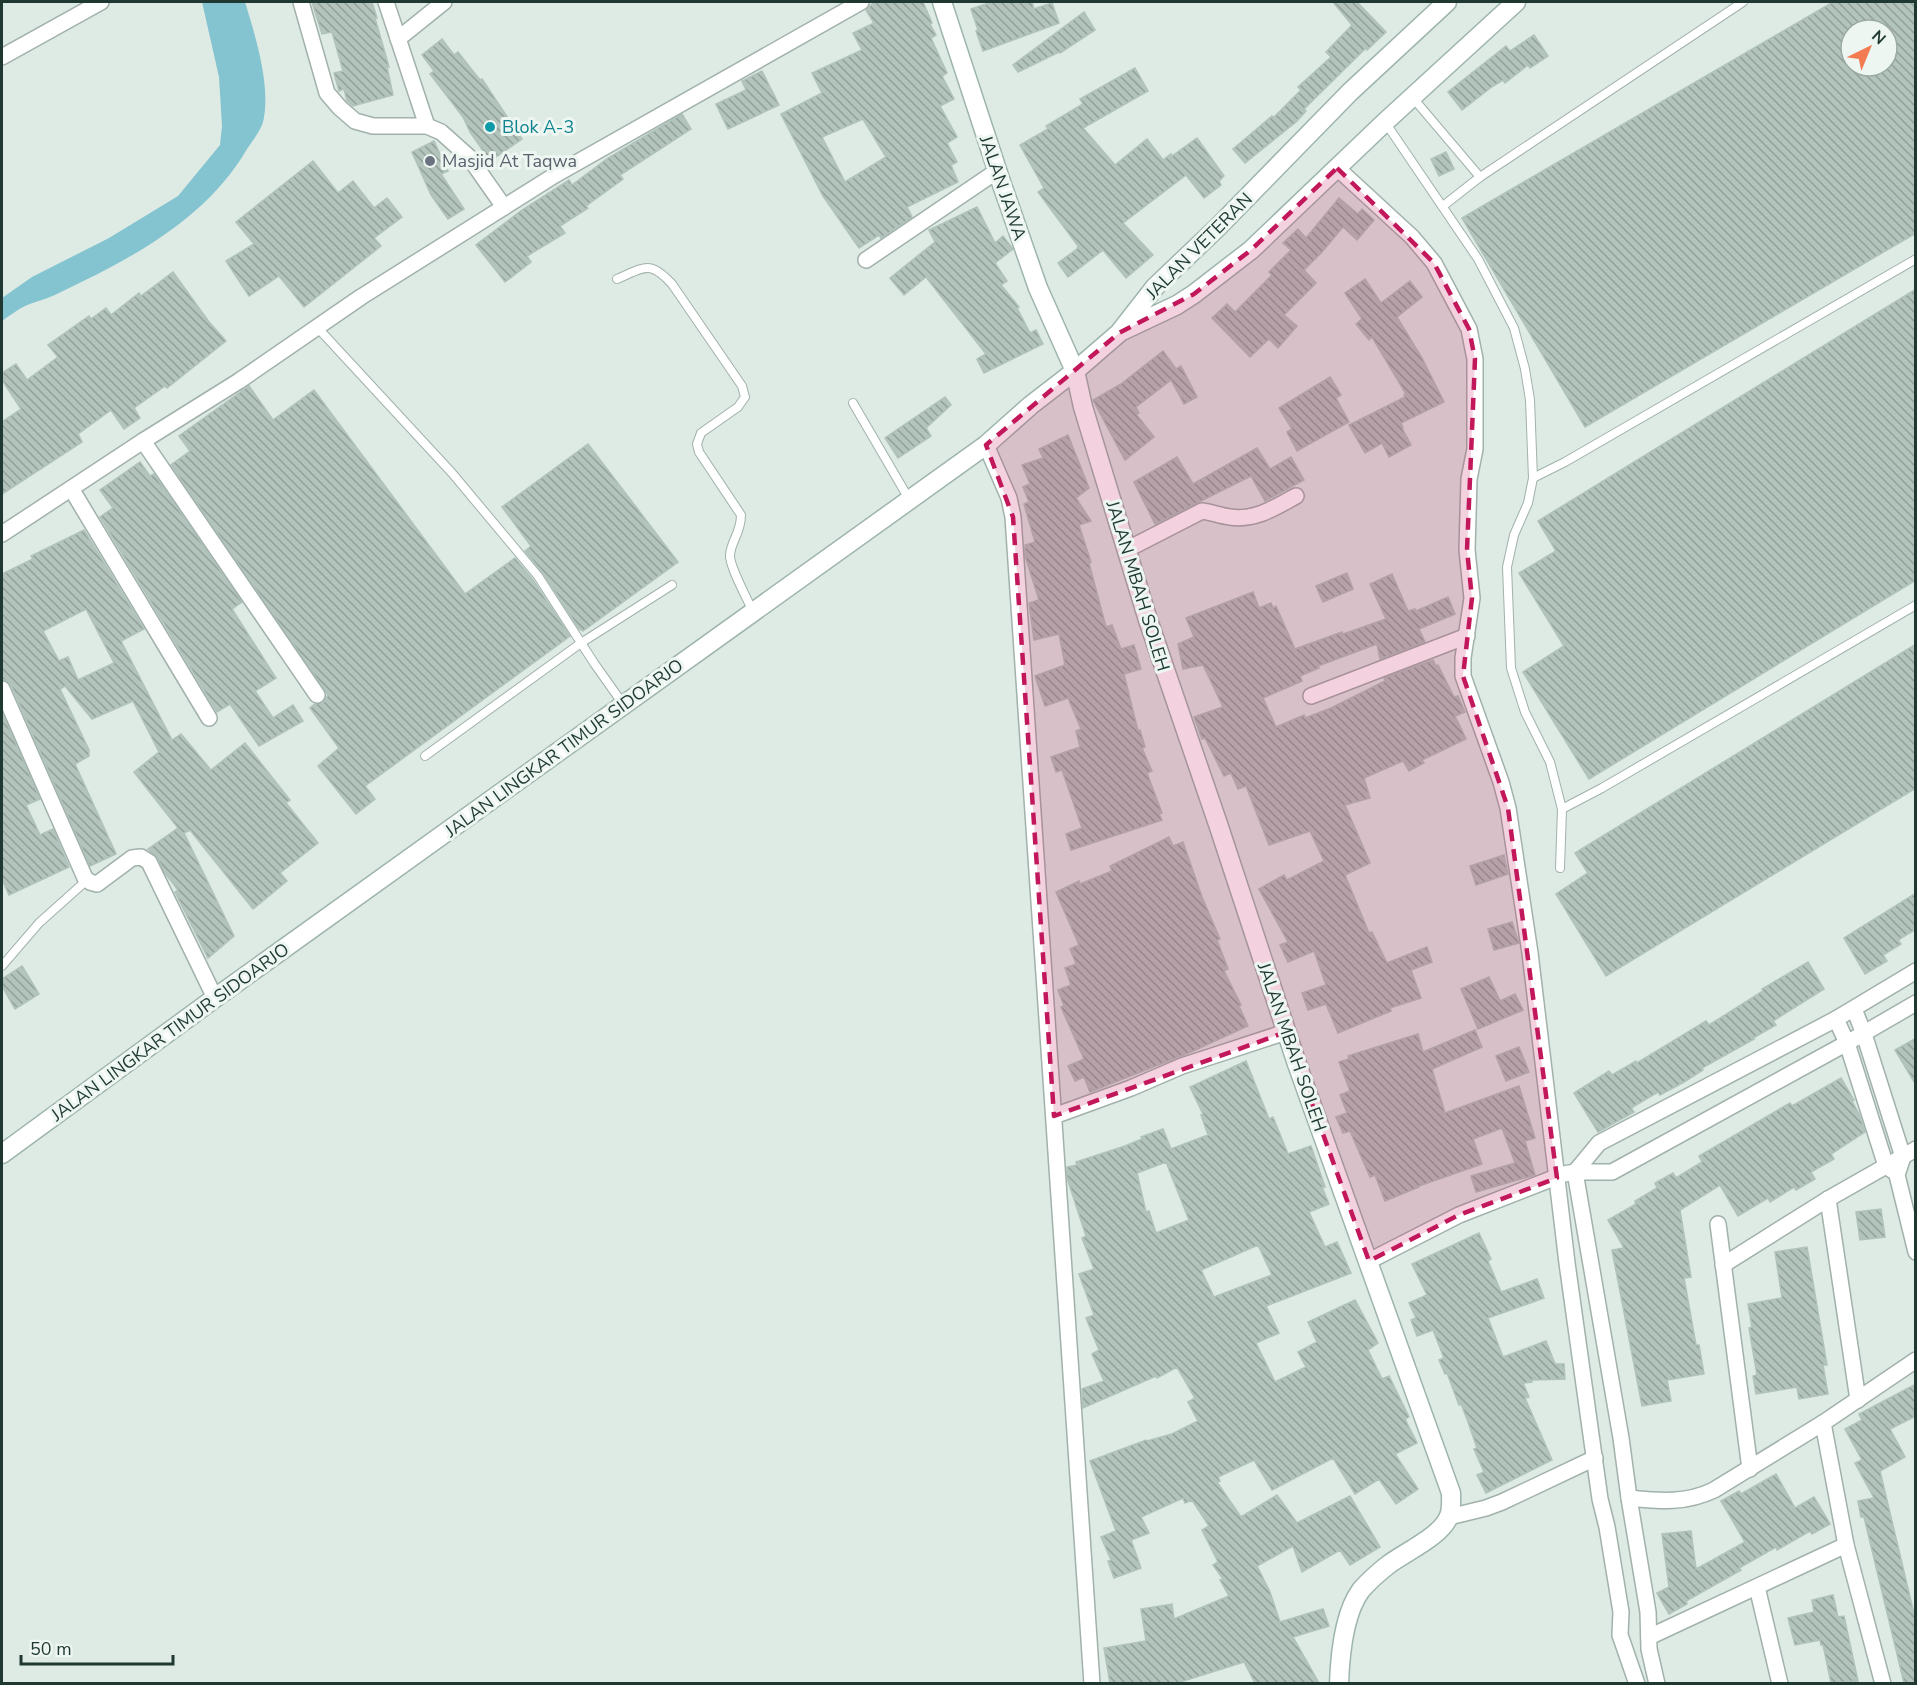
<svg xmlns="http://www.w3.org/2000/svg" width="1917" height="1685" viewBox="0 0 1917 1685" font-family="'Nunito Sans',sans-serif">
	<defs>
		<pattern id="building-back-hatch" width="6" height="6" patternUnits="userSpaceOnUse" patternTransform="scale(1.5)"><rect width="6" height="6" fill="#b3c4bd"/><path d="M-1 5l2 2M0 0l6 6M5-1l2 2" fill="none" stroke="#91a09a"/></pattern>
	</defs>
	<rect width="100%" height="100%" fill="#deeae4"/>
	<path fill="#84c4d0" d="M202 2H245C255 35 270 82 264 117 263 128 253 140 247 149 206 220 130 259 59 293 48 299 36 301 25 306 17 310 9 316 2 321V298L32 277 109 238 178 196 220 145 222 126 219 77Z"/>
	<g fill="url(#building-back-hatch)" stroke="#b0c3bb" stroke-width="1.5" fill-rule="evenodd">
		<polygon points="312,2 372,2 377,18 375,18 389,67 387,67 393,95 353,106 347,101 344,89 339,91 334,73 343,71 332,32 322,34"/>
		<path d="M874 2H923L932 23 930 24 936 35 931 38 947 73 942 76 954 99 940 106 957 137 947 143 957 162 951 165 958 182 907 207 912 217 881 238 879 235 859 248 823 196 781 114 822 93 812 73 862 50 853 33 874 23 866 10ZM863 119 886 157 845 182 822 137Z"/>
		<polygon points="992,2 1032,2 1034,9 1052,3 1059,23 983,51 976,31 978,30 971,9"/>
		<polygon points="1333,2 1357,2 1386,32 1367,50 1366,48 1304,109 1306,111 1296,122 1245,163 1233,149 1272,116 1273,118 1301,90 1298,87 1331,57 1326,52 1352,25"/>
		<path d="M1833 2H1916V233L1585 427 1462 218ZM1851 30H1887V66H1851Z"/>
		<polygon points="1084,12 1095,30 1060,53 1059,52 1018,72 1013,65"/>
		<polygon points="1534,35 1548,56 1530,68 1528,65 1505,83 1503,80 1493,86 1462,110 1448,92 1506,46 1510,51"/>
		<polygon points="442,39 454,55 458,52 480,80 482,79 522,139 490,161 470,132 463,117 430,74 434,71 422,55"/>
		<polygon points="1135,68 1148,91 1083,128 1115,165 1147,139 1163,160 1171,154 1172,156 1197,138 1224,176 1219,181 1221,185 1204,198 1186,175 1123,223 1153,255 1126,278 1103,250 1068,277 1058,263 1077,249 1078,246 1038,192 1044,188 1020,145 1048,129 1046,126 1083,104 1080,99"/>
		<polygon points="762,71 779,105 728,129 716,104 746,90 742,81"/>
		<polygon points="682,114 691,129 620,175 623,179 586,206 588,208 560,226 565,233 527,256 531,262 505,282 476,245 522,210 569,180 572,185 608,158"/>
		<polygon points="434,141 448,171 441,174 464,209 448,219 431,195 412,152"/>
		<polygon points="1446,152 1454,169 1439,176 1431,159"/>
		<polygon points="313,161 338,193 353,181 374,208 387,198 402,217 374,238 381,246 304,307 279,276 249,296 226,261 254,244 236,222"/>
		<polygon points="1339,198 1358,214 1362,209 1374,220 1357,240 1343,227 1322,252 1304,270 1316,283 1284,315 1297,326 1278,348 1269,339 1250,357 1212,318 1227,304 1235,312 1272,275 1269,272 1291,250 1283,243 1298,229 1306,238"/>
		<polygon points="977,207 995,243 1003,236 1013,249 995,263 1007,281 1001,285 1019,307 1017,308 1030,333 1036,330 1043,344 984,373 977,359 986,354 926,277 904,295 890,278 935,242 929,230"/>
		<polygon points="173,272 209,322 226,341 167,388 165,386 134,408 140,418 124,429 111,410 78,434 82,442 2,494 2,422 21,409 2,380 2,373 16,364 27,380 58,357 48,345 89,316 91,319 106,308 111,315 139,293 141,296"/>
		<polygon points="1365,279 1381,303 1410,281 1422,297 1397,317 1422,358 1444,402 1401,423 1403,427 1402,428 1411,445 1389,457 1382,443 1365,453 1349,425 1405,397 1404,395 1406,394 1372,337 1369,340 1356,324 1362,319 1345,293"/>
		<polygon points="1916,289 1916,580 1589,779 1523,672 1564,646 1519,573 1556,551 1538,521"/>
		<polygon points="1163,351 1176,369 1181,366 1197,397 1184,404 1171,380 1136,407 1139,413 1136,414 1154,437 1125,460 1093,400 1121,384"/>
		<polygon points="1330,377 1341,395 1336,398 1349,422 1297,451 1287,432 1292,429 1279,408"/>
		<polygon points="249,386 273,420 314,390 465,594 515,558 533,580 570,636 365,786 375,799 356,814 318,766 339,748 310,708 315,704 323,703 328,695 171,465 190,451 179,436"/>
		<polygon points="945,397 951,405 926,428 931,436 898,458 885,438"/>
		<polygon points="1068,435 1089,488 1076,498 1091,521 1079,525 1091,562 1089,563 1106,627 1112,625 1121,649 1134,645 1141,669 1124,674 1138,731 1140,730 1145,747 1142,748 1152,771 1147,773 1162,813 1159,814 1162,820 1071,850 1066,834 1082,828 1062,770 1056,772 1051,757 1080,747 1076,731 1081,729 1068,698 1045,706 1035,676 1065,665 1059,634 1034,640 1029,603 1039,600 1025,556 1025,545 1035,542 1024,504 1029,502 1023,487 1030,484 1022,465 1043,458 1039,449"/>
		<polygon points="588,444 678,562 583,631 579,629 543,573 525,551 531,546 502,507"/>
		<polygon points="1257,448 1270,469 1291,457 1304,480 1265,501 1251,476 1155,524 1134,482 1177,457 1193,484"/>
		<polygon points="140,462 150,476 154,474 242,602 232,609 276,678 255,691 273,718 293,705 303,721 259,746 230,704 217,712 100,517 113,508 100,490"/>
		<path d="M84 530 144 629 121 641 172 740 181 734 211 770 245 743 290 800 286 803 318 843 280 873 287 881 253 909 190 830 184 833 234 936 208 958 175 892 178 890 165 873 157 857 148 849 178 828 134 772 159 752 133 701 92 719 65 686 60 689 89 750V756L75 764 116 854 90 866 11 685 7 681 2 679V574L33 559 31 556ZM86 609 114 663 78 680 68 657 59 661 43 631Z"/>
		<polygon points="1347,573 1353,589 1323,602 1316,586"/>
		<polygon points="1392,574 1408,611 1415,609 1416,611 1448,597 1455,614 1419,629 1425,642 1380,659 1377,644 1318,666 1319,668 1300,676 1302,681 1263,698 1276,727 1304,715 1305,718 1331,708 1385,681 1384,678 1433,660 1436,666 1438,665 1454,697 1458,696 1465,712 1455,716 1466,739 1422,760 1424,763 1409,771 1403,761 1364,778 1370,798 1345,805 1370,863 1345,875 1369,933 1372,932 1387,963 1427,947 1432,962 1411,970 1421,998 1390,1008 1391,1011 1338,1033 1326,1004 1308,1010 1302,993 1326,985 1314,951 1288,962 1280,945 1288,942 1259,889 1284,875 1287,880 1324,861 1310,831 1269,845 1246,786 1238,789 1231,773 1224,776 1205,738 1202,739 1194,717 1223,707 1203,665 1183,669 1178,644 1194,637 1186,618 1253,592 1259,608 1271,603 1273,608 1276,606 1295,649 1342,632 1343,634 1386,619 1370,584"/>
		<polygon points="1916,644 1916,788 1606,976 1556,894 1588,873 1575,853"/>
		<polygon points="2,712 40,799 26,805 40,835 53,829 69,867 9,895 2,879"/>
		<polygon points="1169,837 1173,846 1183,842 1202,897 1220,939 1217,940 1228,969 1224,971 1241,1005 1239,1006 1248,1026 1191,1052 1090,1092 1084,1077 1075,1081 1068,1066 1084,1059 1061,1007 1064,1006 1058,990 1071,985 1065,968 1076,964 1070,949 1079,945 1056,892 1079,881 1080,884 1112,871 1110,866"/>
		<polygon points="1504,855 1508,874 1476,885 1470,866"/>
		<polygon points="1916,893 1916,929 1898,940 1901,944 1883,955 1887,961 1865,974 1844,938"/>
		<polygon points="1512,922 1519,943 1494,950 1488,929"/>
		<polygon points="1808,962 1824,989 1773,1021 1776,1025 1753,1038 1754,1039 1702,1068 1703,1070 1684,1082 1660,1095 1658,1092 1631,1108 1634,1112 1598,1132 1574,1093 1609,1071 1612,1075 1636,1061 1637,1063 1706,1021 1709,1025 1763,991 1762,989"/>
		<polygon points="22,966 39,994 15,1009 2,986 2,979"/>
		<polygon points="1489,977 1500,1001 1515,994 1523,1010 1478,1029 1461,989"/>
		<polygon points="1475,1030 1482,1047 1432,1069 1445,1113 1519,1086 1535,1138 1525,1141 1535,1175 1476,1192 1471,1176 1515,1163 1502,1128 1473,1139 1482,1164 1419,1186 1419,1187 1385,1201 1375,1175 1370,1177 1350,1131 1343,1133 1336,1117 1347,1113 1340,1095 1350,1091 1339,1062 1349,1059 1348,1056 1418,1034 1423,1052"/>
		<polygon points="1916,1038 1916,1085 1895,1050"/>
		<polygon points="1519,1047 1529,1072 1506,1081 1496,1056"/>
		<path d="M1246 1061 1269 1119 1273 1117 1288 1154 1311 1146 1325 1187H1322L1329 1204 1309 1212 1325 1247 1337 1242 1351 1273 1266 1306 1279 1333 1256 1343 1275 1382 1306 1367 1298 1352 1317 1342 1308 1322 1355 1300 1378 1343 1368 1350 1382 1379 1389 1376 1409 1417 1405 1419 1417 1443 1395 1454 1418 1489 1396 1504 1379 1479 1355 1494 1333 1458 1272 1490 1254 1460 1218 1477 1220 1481 1217 1482 1241 1517 1277 1495 1297 1523 1350 1496 1380 1547 1350 1565 1340 1550 1302 1572 1293 1546 1257 1566 1270 1592 1280 1622 1323 1609 1329 1626 1293 1637 1319 1683H1255L1244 1662 1177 1683H1110L1104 1648 1146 1641 1141 1609 1172 1604 1174 1619 1229 1596 1220 1580 1223 1579 1213 1565 1218 1562 1202 1530 1209 1526 1192 1500 1185 1503 1183 1498 1141 1517 1149 1533 1131 1540 1141 1568 1114 1578 1108 1561 1111 1560 1101 1537 1116 1531 1090 1461 1146 1440 1147 1441 1172 1434 1198 1421 1188 1402 1195 1398 1177 1367 1157 1378 1156 1376 1083 1408 1082 1389 1104 1381 1092 1354 1099 1350 1086 1318 1094 1315 1079 1274 1094 1269 1082 1238 1086 1236 1067 1178V1167L1077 1165 1076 1162 1125 1146 1142 1139 1141 1137 1163 1129 1171 1149 1208 1135 1201 1115 1203 1114 1190 1087ZM1166 1162 1189 1220 1156 1233 1149 1211 1146 1212 1137 1173ZM1258 1245 1272 1275 1214 1297 1201 1270Z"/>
		<polygon points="1841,1078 1854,1100 1852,1101 1859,1114 1865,1132 1831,1154 1834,1159 1811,1172 1815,1179 1796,1190 1794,1187 1770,1202 1768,1198 1738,1216 1720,1185 1680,1210 1691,1277 1684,1278 1696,1345 1699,1345 1704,1374 1667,1380 1671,1401 1642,1406 1612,1250 1624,1248 1608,1220 1636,1204 1635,1201 1657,1188 1655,1183 1673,1173 1676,1178 1702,1162 1699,1156 1790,1103 1792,1106"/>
		<polygon points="1881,1209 1885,1237 1860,1240 1856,1212"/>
		<polygon points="1479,1233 1491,1259 1488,1261 1501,1292 1537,1279 1544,1298 1488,1318 1503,1357 1546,1341 1555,1364 1564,1364 1565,1379 1532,1380 1532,1382 1523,1383 1529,1397 1525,1398 1552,1460 1486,1493 1477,1475 1484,1472 1474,1449 1477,1448 1467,1419 1461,1404 1459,1405 1447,1373 1445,1374 1439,1360 1444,1358 1433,1330 1417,1336 1411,1320 1416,1318 1409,1303 1427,1295 1412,1264"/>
		<polygon points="1807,1247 1827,1365 1823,1365 1828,1394 1799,1399 1797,1387 1756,1394 1753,1376 1757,1375 1749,1328 1752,1327 1748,1304 1782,1298 1775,1252"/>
		<polygon points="1916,1384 1916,1416 1890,1429 1905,1457 1880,1471 1916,1622 1916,1683 1904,1683 1864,1517 1861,1517 1858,1501 1874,1498 1855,1463 1862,1460 1845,1429 1862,1420 1859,1414"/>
		<polygon points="1776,1474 1795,1508 1814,1497 1830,1524 1812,1534 1810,1531 1777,1550 1776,1547 1739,1568 1741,1570 1686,1601 1687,1604 1669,1614 1657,1593 1669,1587 1662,1534 1691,1531 1696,1569 1711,1561 1745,1542 1721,1501 1739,1491 1741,1494"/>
		<polygon points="1833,1595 1838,1617 1844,1616 1858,1681 1831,1683 1823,1645 1821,1645 1820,1640 1795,1645 1788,1618 1814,1612 1812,1600"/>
	</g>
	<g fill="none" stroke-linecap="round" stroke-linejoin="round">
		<g stroke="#a1b1ab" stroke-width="10">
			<g id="lane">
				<polyline points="1413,98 1480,177"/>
				<polyline points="1385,122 1478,259 1514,328 1525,369 1530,400 1533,478 1528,503 1514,535 1507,567 1511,668 1525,712 1550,762 1562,809 1560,868"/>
				<polyline points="1443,206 1480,177 1743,2"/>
				<path d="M617 279C645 267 650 260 672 284L742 386 745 397 738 407 701 433 697 444 699 452 741 515C741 533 731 541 730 555 729 566 748 600 753 612"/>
				<polyline points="316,326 452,473 538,576 594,663 623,704"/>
				<polyline points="853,403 909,499"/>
				<polyline points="1533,478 1565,462 1916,259"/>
				<polyline points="425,756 581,643 672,585"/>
				<polyline points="1562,809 1602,788 1916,605"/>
				<polyline points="2,966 39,923 87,880"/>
			</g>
		</g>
		<g stroke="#a1b1ab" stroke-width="18">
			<g id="street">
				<polyline points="301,2 327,93 340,108 355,121 373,126 427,126 441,132 469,157 504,207"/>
				<polyline points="386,2 427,126"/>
				<polyline points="398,39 444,2"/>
				<polyline points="2,57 101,2"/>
				<polyline points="1337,168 1412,237 1434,263 1469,329 1475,359 1475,449 1469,479 1467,550 1472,598 1463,658 1463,676 1501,782 1508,808 1530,953 1567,1263 1600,1499 1607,1527 1621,1612 1620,1635 1637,1684"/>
				<polyline points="866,260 997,171"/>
				<polyline points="143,441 317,695"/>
				<polyline points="986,445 1009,498 1013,517 1092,1684"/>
				<polyline points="72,490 209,718"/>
				<polyline points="2,534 143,441 239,381 361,297 555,175 861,2"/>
				<path d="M1126 550 1202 511C1211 512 1221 516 1230 517 1255 521 1276 507 1296 496"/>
				<polyline points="2,689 85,878 90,882 97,884 132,858 141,857 149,862 215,998"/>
				<polyline points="1311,696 1467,636"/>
				<polyline points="1854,1009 1864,1034 1903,1157 1897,1175 1916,1252"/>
				<polyline points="1836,1019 1847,1043 1886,1166 1893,1171"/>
				<polyline points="1054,1116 1131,1088 1182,1066 1286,1032"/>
				<polyline points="1828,1199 1858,1400"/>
				<polyline points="1718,1224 1750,1469"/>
				<polyline points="1369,1261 1459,1215 1564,1174 1575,1172 1612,1172 1847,1043 1916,1003"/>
				<polyline points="1723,1265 1828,1199 1916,1149"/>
				<polyline points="1823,1423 1846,1545 1883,1684"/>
				<path d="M1629 1498C1659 1501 1685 1504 1714 1490L1823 1423 1916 1360"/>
				<polyline points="1449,1517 1486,1508 1502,1502 1595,1458"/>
				<polyline points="1757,1587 1780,1684"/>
				<polyline points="1649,1637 1846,1545"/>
				<polyline points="1657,1684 1649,1649 1648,1612 1629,1498 1621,1438 1575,1172 1599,1143 1836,1019 1916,971"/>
			</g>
		</g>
		<g stroke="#9db5ad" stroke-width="21">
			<g id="secondary">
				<path d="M942 2 1000 179 1038 288 1075 371 1083 407 1148 620 1218 824 1297 1064 1451 1493C1451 1500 1452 1509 1449 1516 1442 1536 1405 1552 1388 1565 1379 1572 1369 1581 1361 1590 1344 1613 1340 1655 1339 1684"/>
				<polyline points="1124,330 1177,305 1194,294 1251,250 1385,122 1516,2"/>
				<polyline points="2,1154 215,998 986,445 1031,405 1075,371 1119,333 1155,287 1218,227 1350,92 1447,2"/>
			</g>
		</g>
		<use href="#lane" stroke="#fff" stroke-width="8"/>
		<use href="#street" stroke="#fff" stroke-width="15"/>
		<use href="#secondary" stroke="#fff" stroke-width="18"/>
	</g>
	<path fill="#c2185b" fill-opacity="0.2" stroke="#c2185b" stroke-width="4.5" stroke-dasharray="12 8" stroke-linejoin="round" d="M1337 168 1434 263 1469 329 1475 359 1467 550 1472 598 1463 676 1508 808 1557 1178 1459 1215 1369 1261 1286 1032 1054 1116 1013 517 986 445 1119 333 1194 294 1251 250Z"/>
	<circle fill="#0f9aa8" stroke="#eef6f2" stroke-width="2" cx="490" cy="127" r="6"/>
	<circle fill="#6b7280" stroke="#eef6f2" stroke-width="2" cx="430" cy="161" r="6"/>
	<g text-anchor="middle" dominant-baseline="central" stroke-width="6" stroke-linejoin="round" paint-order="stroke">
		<g font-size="18" fill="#0d838f" stroke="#eef6f2" text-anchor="start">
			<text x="502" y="127">Blok A-3</text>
		</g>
		<g font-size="18" fill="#5b616d" stroke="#eef6f2" text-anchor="start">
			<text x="442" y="161">Masjid At Taqwa</text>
		</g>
		<g font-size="18" fill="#1f3932" stroke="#eef6f2">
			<text transform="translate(1003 188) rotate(71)">JALAN JAWA</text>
			<text transform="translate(1199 246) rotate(-45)">JALAN VETERAN</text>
			<text transform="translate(1138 586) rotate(73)">JALAN MBAH SOLEH</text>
			<text transform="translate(564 748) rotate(-36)">JALAN LINGKAR TIMUR SIDOARJO</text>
			<text transform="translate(170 1032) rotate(-36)">JALAN LINGKAR TIMUR SIDOARJO</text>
			<text transform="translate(1292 1047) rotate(71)">JALAN MBAH SOLEH</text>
		</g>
	</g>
	<rect width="1917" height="1685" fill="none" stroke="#1f3932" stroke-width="6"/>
	<g transform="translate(1869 48) rotate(43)"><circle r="28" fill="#eef6f2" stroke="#9baaa5" stroke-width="1.5"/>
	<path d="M0-4.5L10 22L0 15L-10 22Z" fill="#f37b52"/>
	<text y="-9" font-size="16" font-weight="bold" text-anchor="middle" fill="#1f3932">N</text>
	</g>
	<path d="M21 1655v9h152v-9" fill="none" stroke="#1f3932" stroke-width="3"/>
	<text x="30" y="1655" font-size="18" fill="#1f3932" stroke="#eef6f2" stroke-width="4.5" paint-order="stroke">50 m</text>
</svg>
